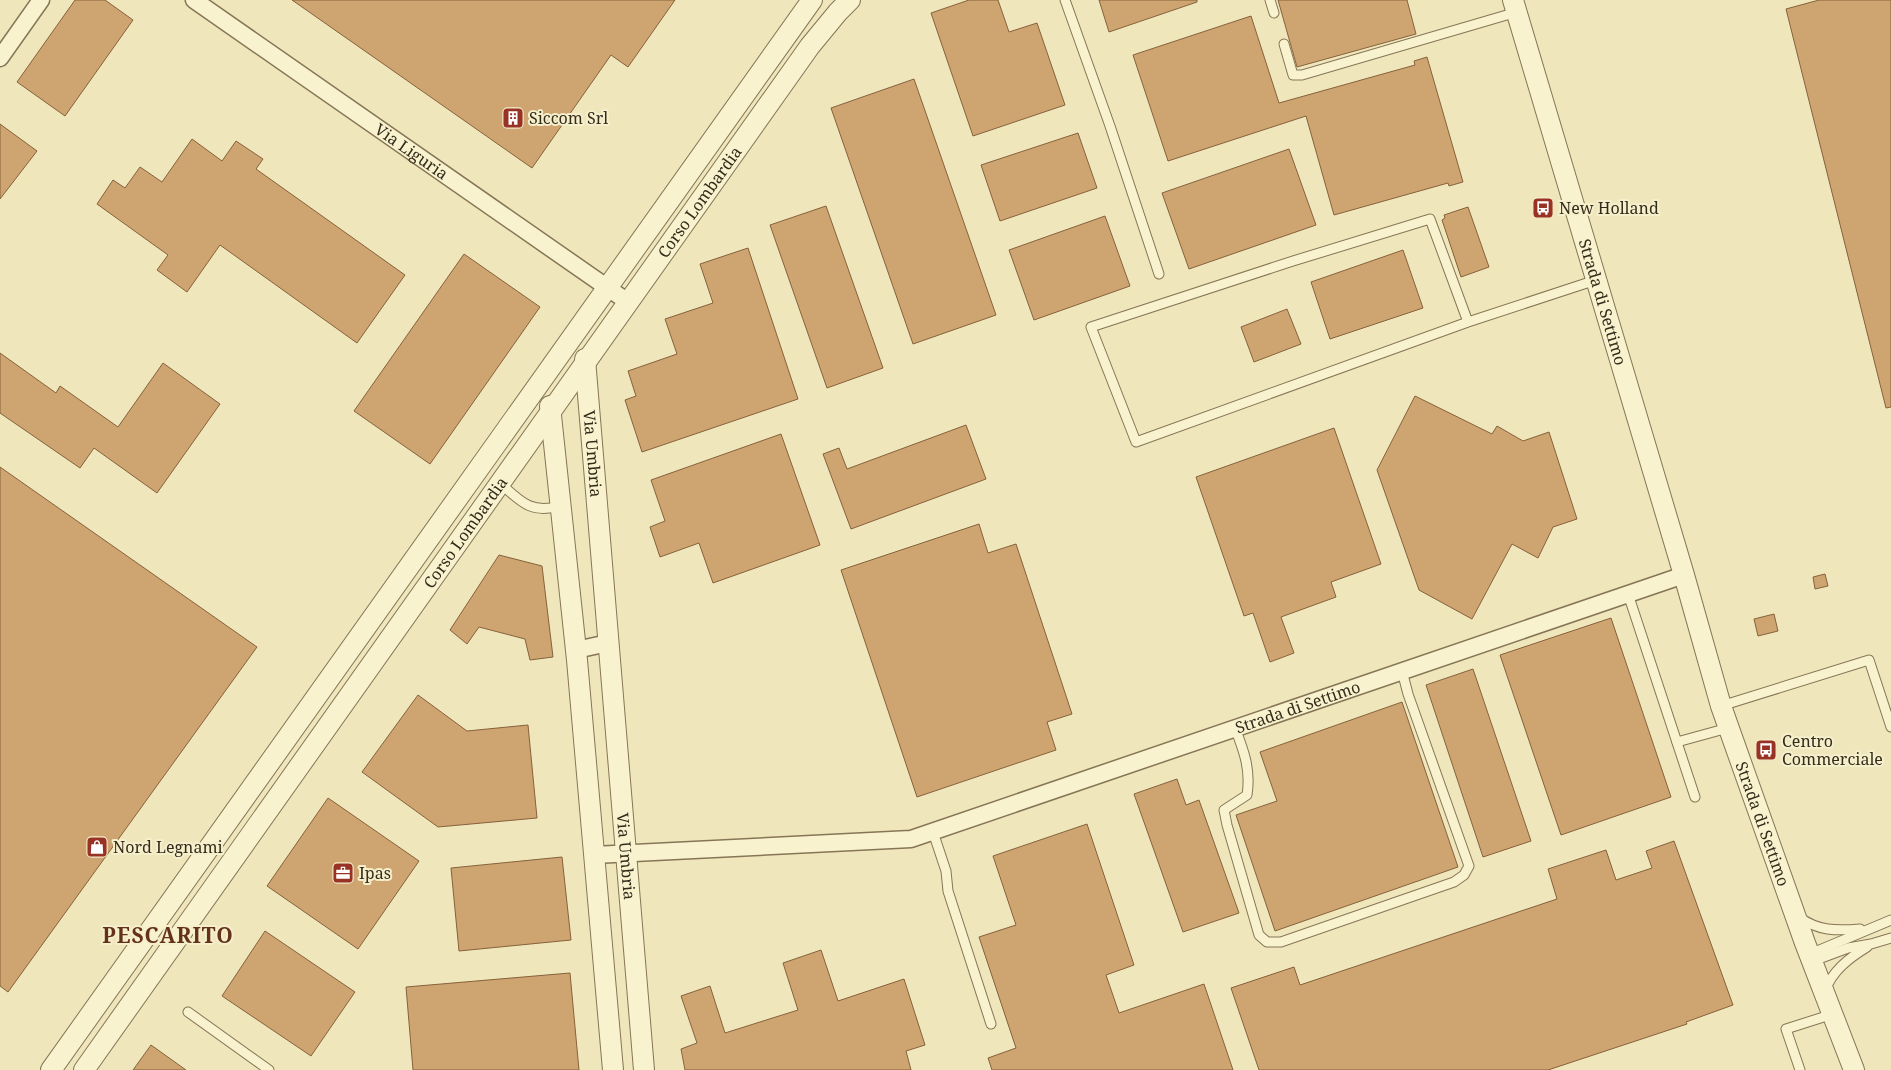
<svg xmlns="http://www.w3.org/2000/svg" width="1891" height="1070" viewBox="0 0 1891 1070" font-family="'Noto Serif',serif">
	<rect width="100%" height="100%" fill="#efe6bc"/>
	<g fill="#cea471" stroke="#86623b">
		<polygon points="75,0 105,0 133,20 65,116 17,82"/>
		<polygon points="292,0 675,0 628,67 611,55 532,168"/>
		<polygon points="969,0 998,0 1009,32 1037,23 1065,105 973,136 931,13"/>
		<polygon points="1099,0 1197,0 1197,2 1109,32"/>
		<polygon points="1278,0 1407,0 1416,34 1297,67"/>
		<polygon points="1819,0 1891,0 1891,407 1886,408 1786,9"/>
		<polygon points="1251,16 1279,103 1415,65 1414,61 1427,57 1463,182 1449,186 1448,183 1334,215 1306,116 1168,161 1133,55"/>
		<polygon points="914,79 996,315 913,344 831,108"/>
		<polygon points="0,124 37,151 0,199"/>
		<polygon points="1078,133 1097,188 1000,221 981,165"/>
		<polygon points="192,139 222,161 236,141 263,159 256,169 405,275 357,343 220,245 187,292 157,270 168,255 97,204 113,180 125,188 140,167 162,182"/>
		<polygon points="1289,149 1316,225 1189,269 1162,193"/>
		<polygon points="826,206 883,368 827,388 770,225"/>
		<polygon points="1468,207 1489,267 1461,277 1442,220 1445,218 1444,215"/>
		<polygon points="1105,216 1130,286 1034,320 1009,250"/>
		<polygon points="748,248 798,399 642,452 625,400 636,396 628,371 677,354 665,319 713,303 700,264"/>
		<polygon points="1403,250 1423,308 1330,339 1311,282"/>
		<polygon points="464,254 540,307 430,464 354,411"/>
		<polygon points="1287,309 1301,344 1254,362 1241,327"/>
		<polygon points="0,353 56,393 60,386 118,427 163,363 220,404 157,493 94,448 80,468 0,413"/>
		<polygon points="1415,396 1492,434 1497,426 1523,441 1549,432 1577,519 1553,527 1538,558 1512,544 1472,619 1419,590 1377,470"/>
		<polygon points="966,425 986,479 851,529 823,454 839,448 847,469"/>
		<polygon points="1334,428 1381,564 1331,582 1336,597 1281,617 1294,653 1270,662 1253,613 1244,616 1196,477"/>
		<polygon points="781,434 820,545 713,583 699,543 660,557 650,527 665,521 651,480"/>
		<polygon points="0,467 257,647 8,992 0,986"/>
		<polygon points="979,524 988,553 1016,544 1072,714 1047,722 1056,750 917,797 841,570"/>
		<polygon points="499,555 542,566 553,657 530,660 525,639 479,627 467,644 450,630"/>
		<polygon points="1825,574 1828,586 1815,589 1813,577"/>
		<polygon points="1774,614 1778,631 1758,636 1754,619"/>
		<polygon points="1611,618 1671,797 1561,835 1500,655"/>
		<polygon points="1473,669 1531,841 1483,857 1426,685"/>
		<polygon points="418,695 467,731 528,725 537,818 438,827 362,772"/>
		<polygon points="1402,702 1458,867 1275,931 1236,815 1277,801 1260,752"/>
		<polygon points="1177,779 1186,805 1199,800 1239,913 1183,932 1134,794"/>
		<polygon points="328,798 419,861 358,949 267,886"/>
		<polygon points="1087,824 1134,965 1106,975 1119,1013 1204,984 1233,1070 992,1070 988,1058 1016,1048 979,937 1016,925 993,856"/>
		<polygon points="1674,841 1733,1005 1686,1022 1687,1024 1548,1070 1259,1070 1231,988 1294,967 1300,985 1557,899 1548,869 1606,850 1616,880 1652,868 1646,851"/>
		<polygon points="562,857 571,940 459,951 451,868"/>
		<polygon points="265,931 355,992 311,1056 222,996"/>
		<polygon points="821,950 838,1001 904,979 925,1045 906,1051 911,1070 685,1070 681,1049 697,1043 681,996 710,986 725,1033 798,1010 783,963"/>
		<polygon points="570,973 579,1070 413,1070 406,987"/>
		<polygon points="151,1045 186,1070 133,1070"/>
	</g>
	<g fill="none" stroke-linecap="round" stroke-linejoin="round">
		<g stroke="#867656" stroke-width="11">
			<g id="service">
				<polyline points="1065,0 1110,126 1159,274"/>
				<polyline points="1270,0 1274,13"/>
				<polyline points="1284,44 1293,75 1302,75 1517,12"/>
				<polyline points="1468,322 1430,219 1293,261 1091,327 1136,442 1468,322 1596,280"/>
				<path d="M500 483C521 502 531 514 560 506"/>
				<polyline points="1628,594 1695,797"/>
				<polyline points="1721,706 1869,660 1891,727"/>
				<path d="M1235 728C1244 751 1251 770 1247 795L1224 810 1227 825 1259 935 1267 942H1281L1454 882 1464 875 1469 866 1408 694 1402 671"/>
				<polyline points="1677,742 1728,728"/>
				<polyline points="933,832 946,871 948,891 991,1024"/>
				<path d="M1799 917C1818 931 1836 931 1860 929"/>
				<polyline points="1810,954 1891,920"/>
				<polyline points="1813,961 1848,948 1871,944 1891,938"/>
				<path d="M1825 991C1832 971 1849 958 1867 947"/>
				<polyline points="188,1012 269,1070"/>
				<polyline points="1800,1070 1786,1029 1833,1014"/>
			</g>
		</g>
		<g stroke="#867656" stroke-width="19">
			<g id="minor">
				<path id="s1" d="M194 0 628 302"/>
				<polyline points="0,58 41,0"/>
				<polyline points="576,650 608,643"/>
				<path id="s2" d="M594 855 911 839 1684 575"/>
			</g>
		</g>
		<g stroke="#867656" stroke-width="22">
			<g id="tertiary">
				<path id="s3" d="M1513 0 1684 575 1721 706 1805 943 1854 1070"/>
				<path id="s4" d="M585 359 644 1070"/>
				<polyline points="550,406 577,660 613,1070"/>
				<polyline points="51,1070 812,0"/>
				<path id="s5" d="M84 1070 810 46 838 12 850 0"/>
			</g>
		</g>
		<use href="#service" stroke="#f9f2cf" stroke-width="9"/>
		<use href="#minor" stroke="#f9f2cf" stroke-width="16"/>
		<use href="#tertiary" stroke="#f9f2cf" stroke-width="20"/>
	</g>
	<defs>
		<g id="building-square" transform="scale(1.125)"><rect x="-9" y="-9" width="18" height="18" rx="4" fill="#973224" stroke="#f6efcc"/><path d="M-4-6H4V6H1V3H-1V6H-4ZM-2.5-4.3h1.7v1.8h-1.7ZM.8-4.3h1.7v1.8H.8ZM-2.5-1h1.7V.8h-1.7ZM.8-1h1.7V.8H.8Z" fill="#fff"/></g>
		<g id="bus-square" transform="scale(1.125)"><rect x="-9" y="-9" width="18" height="18" rx="4" fill="#973224" stroke="#f6efcc"/><path d="M-5-6H5V4H4V6H2V4H-2V6H-4V4H-5ZM-3.5-4V0h7V-4ZM-3.5 1.2v1.5H-2V1.2ZM2 1.2v1.5H3.5V1.2Z" fill="#fff"/></g>
		<g id="shop-square" transform="scale(1.125)"><rect x="-9" y="-9" width="18" height="18" rx="4" fill="#973224" stroke="#f6efcc"/><path d="M-5-2.5h2.3a2.7 3.5 0 0 1 5.4 0H5L5.5 6h-11ZM-1.5-2.5h3a1.5 2.3 0 0 0-3 0Z" fill="#fff"/></g>
		<g id="office-square" transform="scale(1.125)"><rect x="-9" y="-9" width="18" height="18" rx="4" fill="#973224" stroke="#f6efcc"/><path d="M-6-3h4V-5.5h4V-3h4V5H-6ZM-1-4.5V-3h2v-1.5ZM-6 0V1H6V0Z" fill="#fff"/></g>
	</defs>
	<g fill-rule="evenodd">
		<use href="#building-square" x="513" y="118"/>
		<use href="#bus-square" x="1543" y="208"/>
		<use href="#bus-square" x="1766" y="750"/>
		<use href="#shop-square" x="97" y="847"/>
		<use href="#office-square" x="343" y="873"/>
	</g>
	<g text-anchor="middle" dominant-baseline="central" stroke-width="4" stroke-linejoin="round" paint-order="stroke">
		<g font-size="16" fill="#352b1b" stroke="#f6efcc" text-anchor="start">
			<text x="529" y="118">Siccom Srl</text>
			<text x="1559" y="208">New Holland</text>
			<text x="1782" y="741">Centro<tspan x="1782" dy="18">Commerciale</tspan></text>
			<text x="113" y="847">Nord Legnami</text>
			<text x="359" y="873">Ipas</text>
		</g>
		<g font-size="16" fill="#352b1b" stroke="#f6efcc">
			<text stroke="none"><textPath href="#s1" startOffset="265">Via Liguria</textPath></text>
			<text stroke="none"><textPath href="#s5" startOffset="1064">Corso Lombardia</textPath></text>
			<text stroke="none"><textPath href="#s3" startOffset="315">Strada di Settimo</textPath></text>
			<text stroke="none"><textPath href="#s4" startOffset="95">Via Umbria</textPath></text>
			<text stroke="none"><textPath href="#s5" startOffset="659">Corso Lombardia</textPath></text>
			<text stroke="none"><textPath href="#s2" startOffset="726">Strada di Settimo</textPath></text>
			<text stroke="none"><textPath href="#s3" startOffset="861">Strada di Settimo</textPath></text>
			<text stroke="none"><textPath href="#s4" startOffset="499">Via Umbria</textPath></text>
		</g>
		<g font-size="21" font-weight="bold" letter-spacing="1" fill="#633219" stroke="#f6efcc">
			<text x="168" y="935">PESCARITO</text>
		</g>
	</g>
</svg>
